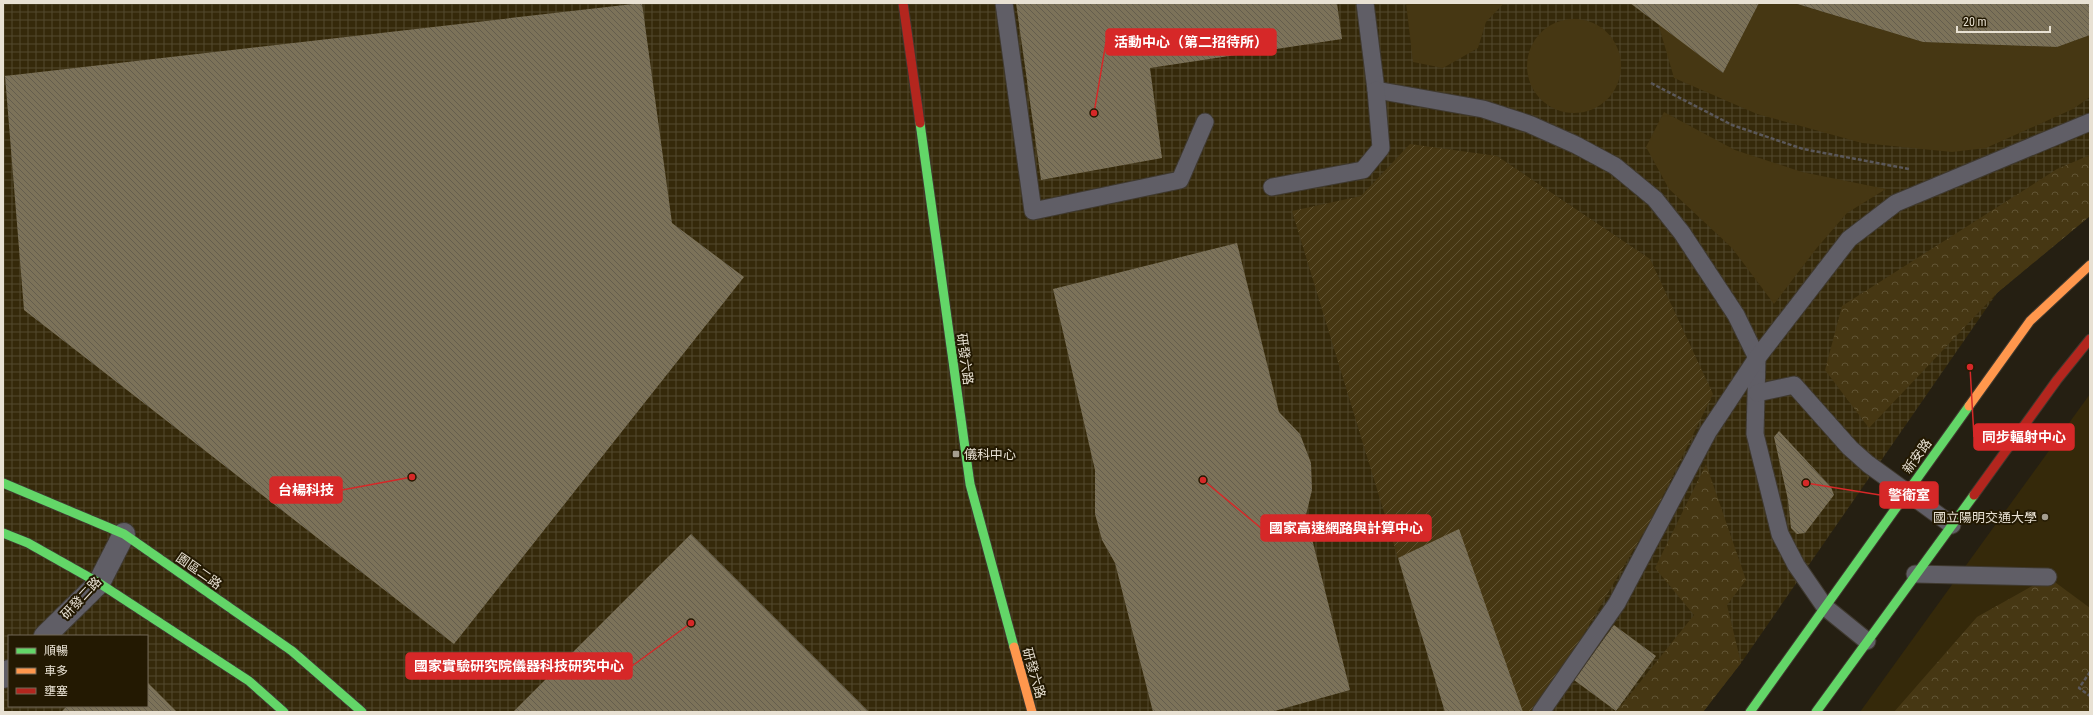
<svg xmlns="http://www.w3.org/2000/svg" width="2093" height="715" viewBox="0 0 2093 715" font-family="'Roboto Condensed','Noto Sans TC',sans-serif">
	<defs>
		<pattern id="industrial-grid" width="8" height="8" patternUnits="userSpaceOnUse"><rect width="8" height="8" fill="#35290a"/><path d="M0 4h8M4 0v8" fill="none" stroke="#52482d"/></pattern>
		<pattern id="forest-crowns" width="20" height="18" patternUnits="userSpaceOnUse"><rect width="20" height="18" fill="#463713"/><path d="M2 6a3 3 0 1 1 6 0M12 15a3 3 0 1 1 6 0" fill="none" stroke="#615434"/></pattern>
		<pattern id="garden-furrows" width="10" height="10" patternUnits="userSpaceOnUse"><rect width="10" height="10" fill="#463713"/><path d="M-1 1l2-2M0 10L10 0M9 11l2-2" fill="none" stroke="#615434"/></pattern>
		<pattern id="building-back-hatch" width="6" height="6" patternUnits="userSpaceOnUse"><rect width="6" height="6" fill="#7c7259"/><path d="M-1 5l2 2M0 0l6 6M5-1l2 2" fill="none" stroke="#645d4d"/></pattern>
	</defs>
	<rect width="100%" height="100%" fill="#251f12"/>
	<polygon fill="#35290a" points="2090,394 2090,712 1860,712 1912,640"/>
	<path fill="url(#industrial-grid)" fill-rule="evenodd" d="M3 3H2090V216L1997 293 1741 663 1703 712H3ZM9 636H147V706H9Z"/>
	<g fill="#463713">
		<polygon points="1406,3 1504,3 1486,22 1478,48 1443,68 1413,62"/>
		<polygon points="1759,3 1793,3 1923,42 2057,47 2090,35 2090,97 2073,109 1986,148 1952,152 1862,143 1757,114 1674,78 1658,23 1723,73"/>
		<circle cx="1574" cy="66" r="47"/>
		<polygon points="1664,112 1735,150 1802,172 1886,189 1847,213 1816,249 1774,304 1732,248 1669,189 1646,147"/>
	</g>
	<g fill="url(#forest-crowns)">
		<polygon points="2090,155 2090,216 1997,293 1869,428 1825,370 1842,306 2057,169"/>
		<polygon points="1706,464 1746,580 1727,605 1741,663 1703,712 1616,712 1694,615 1655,568"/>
		<polygon points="2048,577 2090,608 2090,712 1894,712 1977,617"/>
	</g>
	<polygon fill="url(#garden-furrows)" points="1410,144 1497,156 1650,259 1713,394 1651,520 1569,659 1533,712 1523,712 1398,558 1292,211 1361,196"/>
	<g fill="url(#building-back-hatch)">
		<polygon points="642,3 672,223 744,277 454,644 24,310 5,76"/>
		<polygon points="1016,3 1337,3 1342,39 1150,68 1162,158 1041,180"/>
		<polygon points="1630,3 1759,3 1723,73"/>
		<polygon points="1794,3 2090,3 2090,35 2057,47 1923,42"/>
		<polygon points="1237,243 1279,412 1300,434 1311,463 1312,490 1306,515 1350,690 1271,712 1153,712 1115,563 1102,540 1095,514 1095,470 1053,289"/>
		<polygon points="1779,431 1831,487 1834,495 1805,533 1797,534 1791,528 1788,500 1774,437"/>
		<polygon points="1459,529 1523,712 1445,712 1398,558"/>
		<polygon points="691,534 869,712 513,712"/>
		<polygon points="1614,625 1656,656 1616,711 1574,680"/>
		<polygon points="147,682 177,712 61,712 67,706 147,706"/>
	</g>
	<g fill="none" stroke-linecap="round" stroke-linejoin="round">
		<g stroke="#3f392f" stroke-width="19">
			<g id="lane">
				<polyline points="1004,3 1033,211 1180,180 1205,122"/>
				<polyline points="1365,3 1376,90 1483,109 1529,124 1576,145 1615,166 1655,199 1682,233 1736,315 1757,358 1755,434 1780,534 1796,565 1825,607 1867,641"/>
				<polyline points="1272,187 1363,170 1381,148 1376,90"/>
				<polyline points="1757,393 1794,385 1850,448 1868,464 1952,525"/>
				<polyline points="1915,574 2048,577"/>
				<polyline points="1541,712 1617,603 1708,432 1757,358 1849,239 1896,203 2090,122"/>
			</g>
		</g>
		<g stroke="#3f392f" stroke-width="24">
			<g id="street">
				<polyline points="45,636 99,583 124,534"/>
				<polyline points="3,677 9,671"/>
			</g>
		</g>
		<g stroke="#3f392f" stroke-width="11">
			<g id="fast">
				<polyline points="920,123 970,484 1014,647"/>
				<polyline points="3,483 124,534 292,651 362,712"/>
				<polyline points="3,533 28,543 99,583 249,681 284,712"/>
				<polyline points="1750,712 1969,406"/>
				<polyline points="1816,712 1974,495"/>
			</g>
		</g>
		<g stroke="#3f392f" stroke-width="11">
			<g id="slow">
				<polyline points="1969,406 2030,321 2090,265"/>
				<polyline points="1014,647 1032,712"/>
			</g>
		</g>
		<g stroke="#3f392f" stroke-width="11">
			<g id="jam">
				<polyline points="903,3 920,123"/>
				<polyline points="1974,495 2057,380 2090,339"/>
			</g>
		</g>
		<g stroke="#5b585a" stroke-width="2.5" stroke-dasharray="4 2" stroke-linecap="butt">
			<polyline points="1651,83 1732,125 1803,149 1909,169"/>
			<polyline points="2090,672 2079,688 2090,696"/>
		</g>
		<use href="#lane" stroke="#605e66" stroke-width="17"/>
		<use href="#street" stroke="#605e66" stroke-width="22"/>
		<use href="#fast" stroke="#63d668" stroke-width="9"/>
		<use href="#slow" stroke="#ff974d" stroke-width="9"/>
		<use href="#jam" stroke="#b3261e" stroke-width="9"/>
	</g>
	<g fill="#a49d8f" stroke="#231902" stroke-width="1.5">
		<rect x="952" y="450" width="8" height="8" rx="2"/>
		<circle cx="2045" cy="517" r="4"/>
	</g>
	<g text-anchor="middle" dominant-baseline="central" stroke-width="4" stroke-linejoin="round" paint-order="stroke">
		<g font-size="13" fill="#e8e1d3" stroke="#231902">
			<text transform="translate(965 359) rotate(82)">研發六路</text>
			<text transform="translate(1917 456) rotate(-54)">新安路</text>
			<text transform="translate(199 571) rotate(35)">園區二路</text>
			<text transform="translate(81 598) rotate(-47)">研發二路</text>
			<text transform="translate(1034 673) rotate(74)">研發六路</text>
		</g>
		<g font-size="13" fill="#e8e1d3" stroke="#231902" text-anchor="start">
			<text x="964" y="454">儀科中心</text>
			<text x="2037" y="517" text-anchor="end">國立陽明交通大學</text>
		</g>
	</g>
	<path fill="none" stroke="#d62828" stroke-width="1.5" d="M1094 113L1106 42M1970 367L1974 437M412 477L342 490M1806 483L1880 495M1203 480L1261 528M691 623L632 666"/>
	<g fill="#d62828" stroke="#231902" stroke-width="1.5">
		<circle cx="1094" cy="113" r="4"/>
		<circle cx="1970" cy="367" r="4"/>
		<circle cx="412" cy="477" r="4"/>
		<circle cx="1806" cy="483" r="4"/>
		<circle cx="1203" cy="480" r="4"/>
		<circle cx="691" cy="623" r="4"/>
	</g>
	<g fill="#d62828" stroke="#d62828" stroke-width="1.5">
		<rect x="1106" y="29" width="170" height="26" rx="4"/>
		<rect x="1974" y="424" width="100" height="26" rx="4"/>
		<rect x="270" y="477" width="72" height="26" rx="4"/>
		<rect x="1880" y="482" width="58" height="26" rx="4"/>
		<rect x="1261" y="515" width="170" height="26" rx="4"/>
		<rect x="406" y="653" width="226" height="26" rx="4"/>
	</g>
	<g font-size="14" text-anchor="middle" font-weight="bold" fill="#fff">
		<text x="1191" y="47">活動中心（第二招待所）</text>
		<text x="2024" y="442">同步輻射中心</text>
		<text x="306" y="495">台楊科技</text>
		<text x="1909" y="500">警衛室</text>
		<text x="1346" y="533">國家高速網路與計算中心</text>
		<text x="519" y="671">國家實驗研究院儀器科技研究中心</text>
	</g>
	<rect width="2093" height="715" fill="none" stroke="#e8e1d3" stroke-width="8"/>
	<rect x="8" y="635" width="140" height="72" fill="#231902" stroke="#726956"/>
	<rect x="16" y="648" width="20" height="6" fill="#63d668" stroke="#726956"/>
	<text x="44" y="655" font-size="12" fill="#e8e1d3">順暢</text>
	<rect x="16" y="668" width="20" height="6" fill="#ff974d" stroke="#726956"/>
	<text x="44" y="675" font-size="12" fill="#e8e1d3">車多</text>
	<rect x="16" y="688" width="20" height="6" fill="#b3261e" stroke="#726956"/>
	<text x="44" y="695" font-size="12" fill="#e8e1d3">壅塞</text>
	<path d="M1957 26v6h93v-6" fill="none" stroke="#e8e1d3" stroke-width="2"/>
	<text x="1963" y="26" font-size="12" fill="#e8e1d3" stroke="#231902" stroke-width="3" paint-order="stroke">20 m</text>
</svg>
